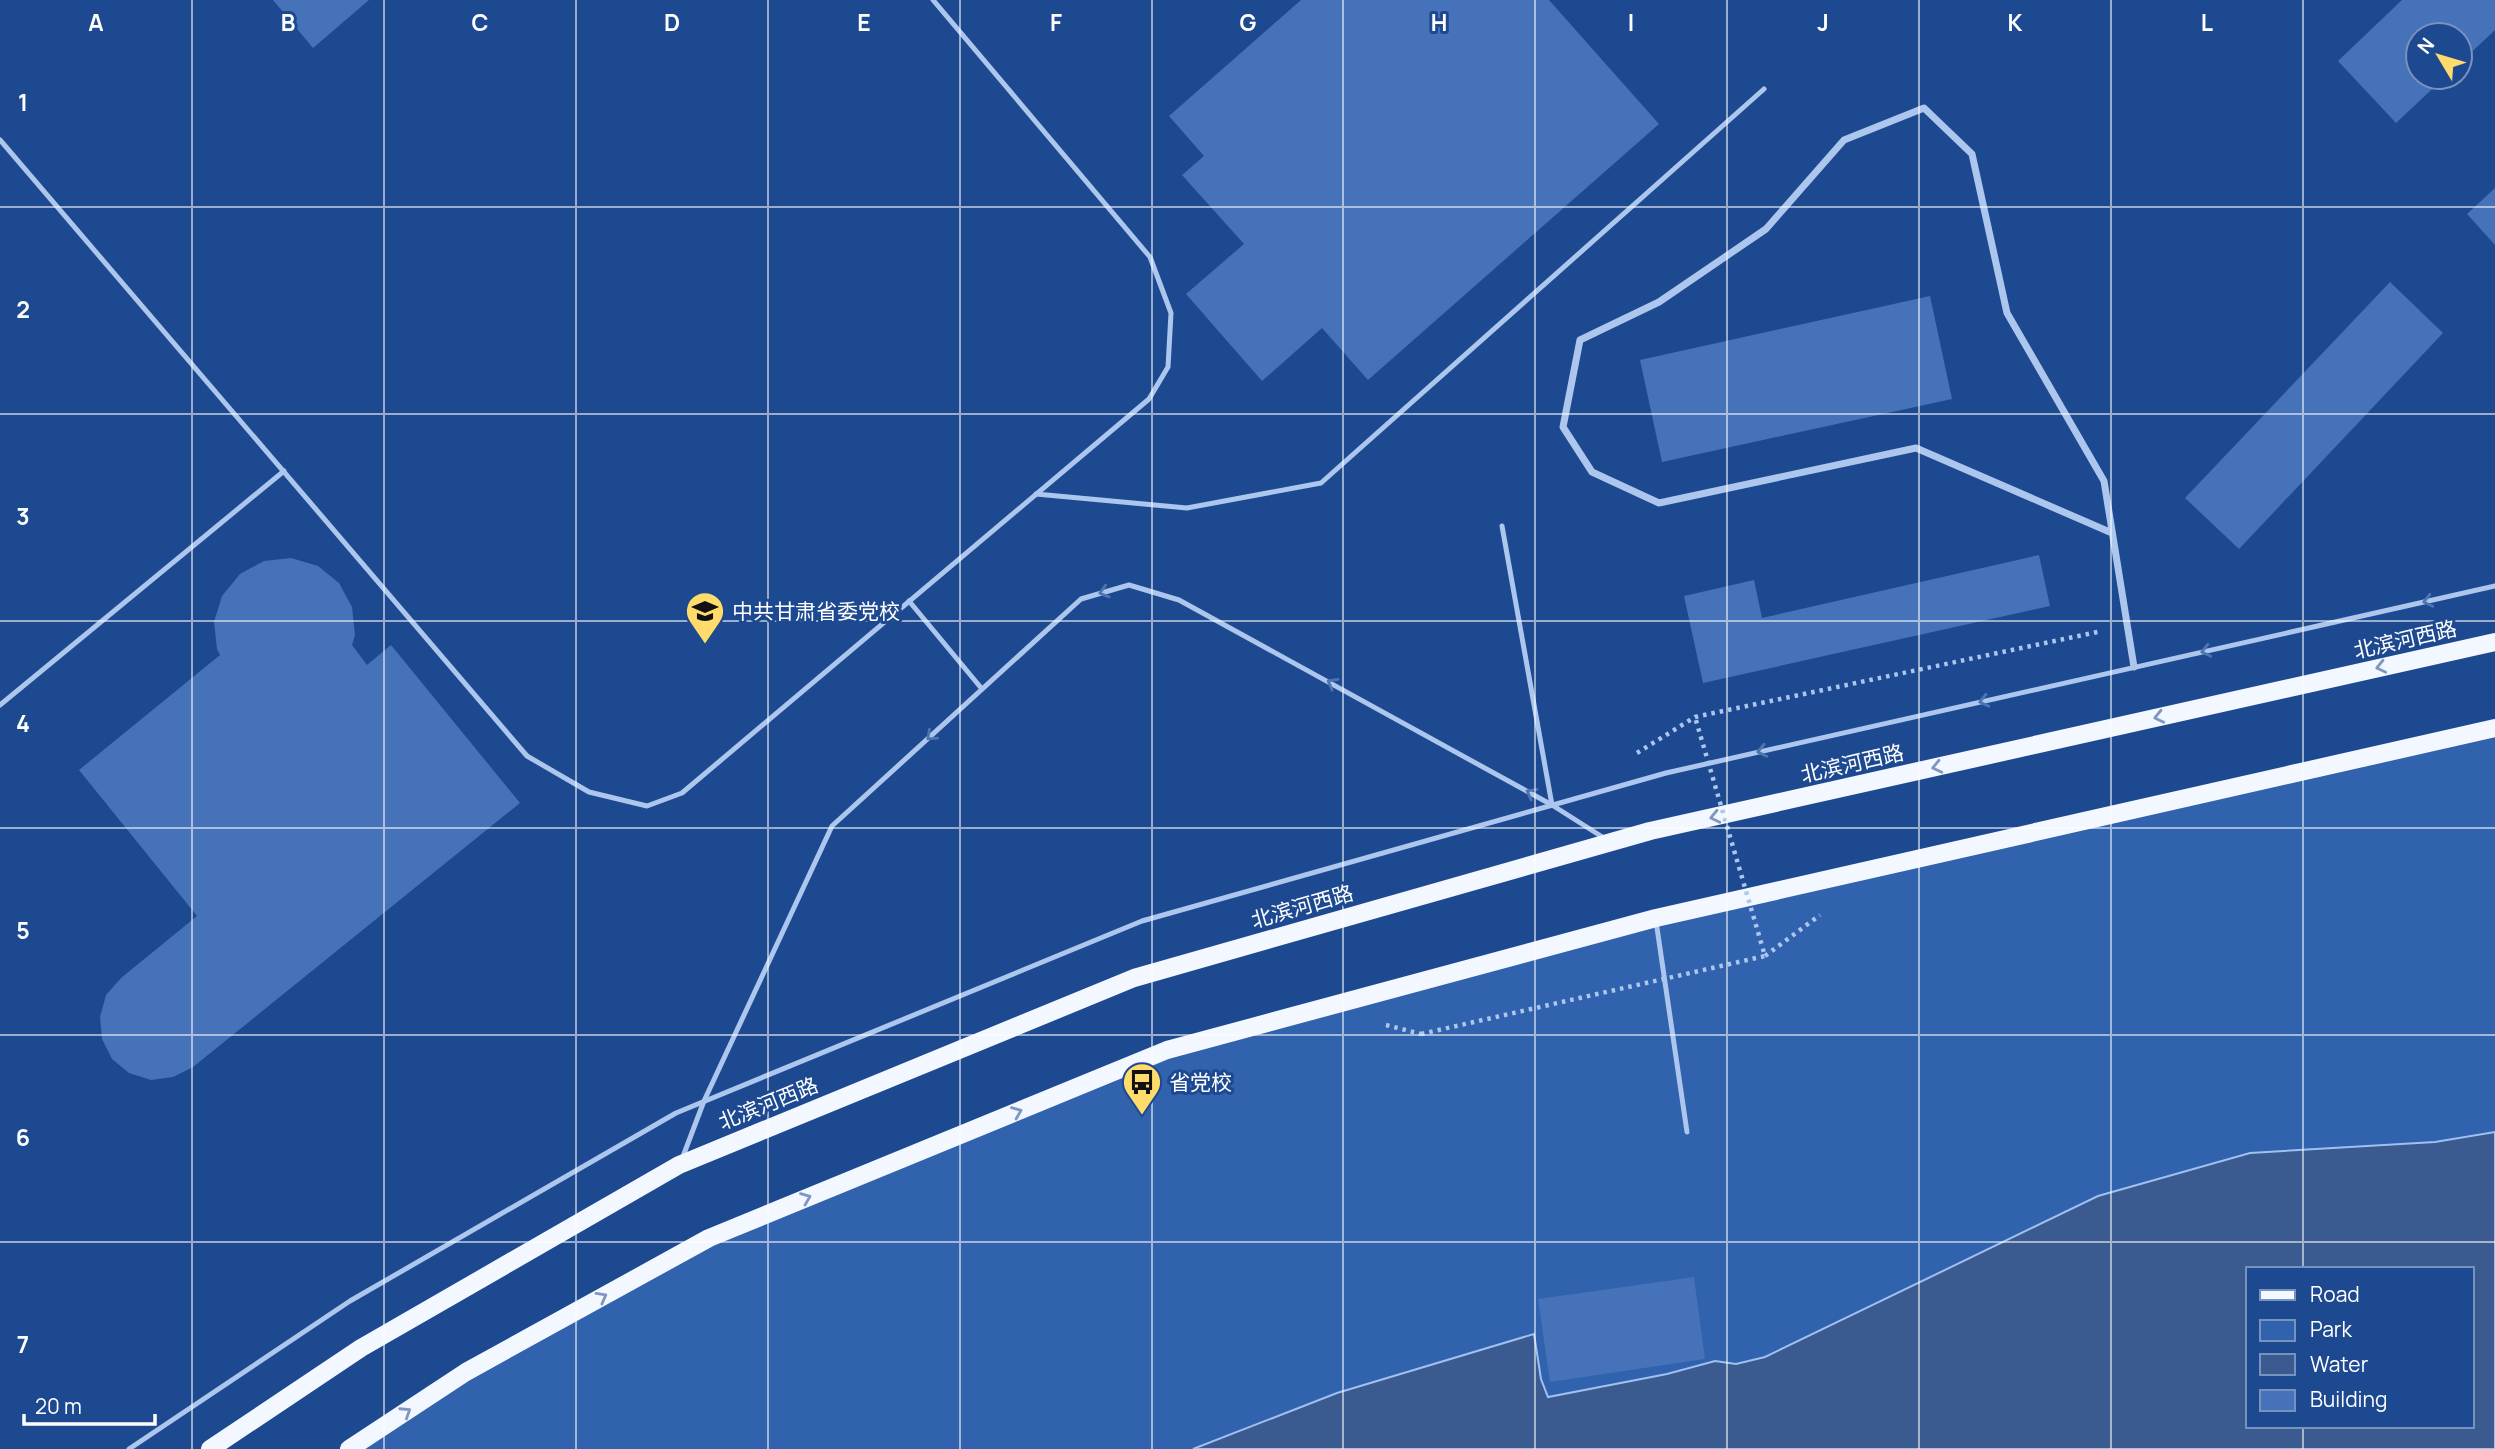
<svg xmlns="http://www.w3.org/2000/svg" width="2495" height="1449" viewBox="0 0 2495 1449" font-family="Manrope,'Noto Sans SC',sans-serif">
	<rect width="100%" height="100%" fill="#1d4990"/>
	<polygon fill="#3062ae" points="2495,728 2495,1132 2098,1196 1765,1357 1736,1364 1715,1361 1667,1374 1547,1397 1541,1379 1534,1334 1337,1393 1193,1449 349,1449 709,1238 1167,1050 1656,918"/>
	<path fill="#3b5a8f" stroke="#9fc0f0" stroke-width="2" fill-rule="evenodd" d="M2495 1132V1449H1193L1337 1393 1534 1334 1541 1379 1548 1397 1667 1374 1715 1361 1736 1364 1765 1357 2098 1196 2250 1153 2435 1142ZM2248 1269H2472V1426H2248Z"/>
	<g fill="#4572b8">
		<polygon points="273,0 369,0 313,48"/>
		<polygon points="1301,0 1549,0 1659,124 1368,380 1322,328 1262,381 1186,294 1244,244 1182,175 1204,156 1169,116"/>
		<polygon points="2402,0 2495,0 2495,30 2460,63 2460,35 2418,35 2418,77 2445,77 2396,123 2338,61"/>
		<polygon points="2495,188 2495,245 2467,214"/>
		<polygon points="2390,282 2443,333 2239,549 2185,498"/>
		<polygon points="1930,296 1952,399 1662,462 1640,360"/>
		<polygon points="2039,555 2050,606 1703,683 1684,596 1754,580 1762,618"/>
		<polygon points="291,558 318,566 339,583 352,607 355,635 352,645 367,665 391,645 520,803 193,1067 173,1077 151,1080 129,1073 112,1059 102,1039 100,1017 106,995 121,978 197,916 79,770 220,655 217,649 214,622 222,596 240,574 264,561"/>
		<polygon points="1694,1277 1705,1359 1550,1382 1538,1299"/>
	</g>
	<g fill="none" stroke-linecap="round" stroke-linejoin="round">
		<g stroke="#acc6ee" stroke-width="4.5" stroke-dasharray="3.5 5" stroke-linecap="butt">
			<polyline points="1637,753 1695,717 2102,631"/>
			<polyline points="1765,956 1820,915"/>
			<polyline points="1386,1025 1421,1034"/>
		</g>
		<g stroke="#acc6ee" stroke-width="5">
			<polyline points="0,140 527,756 589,792 647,806 682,793 1149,399 1168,367 1171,313 1150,257 933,0"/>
			<polyline points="1036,494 1187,508 1321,483 1764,89"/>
			<polyline points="1502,526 1552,805"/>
			<polyline points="909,601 982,689"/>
			<polyline points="0,705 284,471"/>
			<polyline points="1656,921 1687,1132"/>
			<polyline points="682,1159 704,1101 832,826 1081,599 1129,585 1179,600 1552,805 1604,838"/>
			<polyline points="129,1449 350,1301 676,1113 1142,921 1666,773 2495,586"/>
		</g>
		<polyline stroke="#acc6ee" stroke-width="7" points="2112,533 1916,448 1659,503 1592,472 1563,427 1580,340 1659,302 1766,229 1844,140 1924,108 1972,154 2007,313 2104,481 2134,667"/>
		<g stroke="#f3f7ff" stroke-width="18">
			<polyline points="210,1449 361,1348 679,1165 1134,978 1650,831 2495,642"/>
			<polyline points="349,1449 466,1372 709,1238 1167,1050 1656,918 2495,728"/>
		</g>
		<polyline stroke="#acc6ee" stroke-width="4.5" stroke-dasharray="3.5 5" stroke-linecap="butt" points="1421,1034 1765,956 1695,717"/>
	</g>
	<defs><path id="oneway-chevron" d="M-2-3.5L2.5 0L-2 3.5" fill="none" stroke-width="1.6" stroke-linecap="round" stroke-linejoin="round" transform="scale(1.75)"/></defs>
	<g stroke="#4f75b1">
		<use href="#oneway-chevron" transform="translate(1104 592) rotate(164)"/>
		<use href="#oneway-chevron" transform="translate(2428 601) rotate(167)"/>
		<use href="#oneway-chevron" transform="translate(2206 651) rotate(167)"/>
		<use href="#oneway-chevron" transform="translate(1332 683) rotate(-151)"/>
		<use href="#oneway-chevron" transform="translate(1984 701) rotate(167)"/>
		<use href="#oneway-chevron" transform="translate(931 736) rotate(138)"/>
		<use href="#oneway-chevron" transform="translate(1762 751) rotate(167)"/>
		<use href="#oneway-chevron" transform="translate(1531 793) rotate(-151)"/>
	</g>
	<g stroke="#7d97c2">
		<use href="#oneway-chevron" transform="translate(2381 667) rotate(167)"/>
		<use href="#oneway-chevron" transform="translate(2159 717) rotate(167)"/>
		<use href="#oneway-chevron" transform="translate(1937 767) rotate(167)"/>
		<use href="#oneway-chevron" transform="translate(1715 817) rotate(167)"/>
		<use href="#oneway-chevron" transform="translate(1017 1112) rotate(-22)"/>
		<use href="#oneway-chevron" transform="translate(806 1198) rotate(-22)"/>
		<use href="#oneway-chevron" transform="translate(602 1297) rotate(-29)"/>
		<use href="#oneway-chevron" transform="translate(406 1412) rotate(-33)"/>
	</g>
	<path fill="none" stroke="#fff" stroke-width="2" stroke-opacity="0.55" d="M192 0V1449M384 0V1449M576 0V1449M768 0V1449M960 0V1449M1152 0V1449M1343 0V1449M1535 0V1449M1727 0V1449M1919 0V1449M2111 0V1449M2303 0V1269M0 207H2495M0 414H2495M0 621H2495M0 828H2495M0 1035H2495M0 1242H2495M2303 1426V1449"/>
	<defs>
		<g id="university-pin" transform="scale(2.0125)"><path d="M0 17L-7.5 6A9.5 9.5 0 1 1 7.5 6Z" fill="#fedb6a" stroke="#1d4990"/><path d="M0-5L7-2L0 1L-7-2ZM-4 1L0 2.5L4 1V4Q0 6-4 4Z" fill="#111"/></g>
		<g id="bus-pin" transform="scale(2.0125)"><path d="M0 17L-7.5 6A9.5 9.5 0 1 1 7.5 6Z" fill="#fedb6a" stroke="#1d4990"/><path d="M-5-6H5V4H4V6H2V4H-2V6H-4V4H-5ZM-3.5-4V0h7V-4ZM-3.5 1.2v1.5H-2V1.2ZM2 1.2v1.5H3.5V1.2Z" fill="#111"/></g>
	</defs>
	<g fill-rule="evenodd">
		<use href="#university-pin" x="705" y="611"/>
		<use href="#bus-pin" x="1142" y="1082"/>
	</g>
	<g text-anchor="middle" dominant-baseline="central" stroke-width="6" stroke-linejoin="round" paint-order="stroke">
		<g font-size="21" fill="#fff" stroke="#1d4990" text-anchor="start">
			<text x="732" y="611">中共甘肃省委党校</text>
			<text x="1169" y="1082">省党校</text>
		</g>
		<g font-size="21" fill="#fff" stroke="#1d4990">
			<text transform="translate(2405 639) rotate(-13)">北滨河西路</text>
			<text transform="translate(1852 763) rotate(-13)">北滨河西路</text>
			<text transform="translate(1302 906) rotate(-16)">北滨河西路</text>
			<text transform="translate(768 1103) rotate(-22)">北滨河西路</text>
		</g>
	</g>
	<g font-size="23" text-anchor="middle" font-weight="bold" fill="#fff" stroke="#1d4990" stroke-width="6" stroke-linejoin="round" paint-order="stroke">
		<text x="96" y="31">A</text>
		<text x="288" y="31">B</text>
		<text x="480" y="31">C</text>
		<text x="672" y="31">D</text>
		<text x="864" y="31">E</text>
		<text x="1056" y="31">F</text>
		<text x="1248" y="31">G</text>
		<text x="1439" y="31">H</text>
		<text x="1631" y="31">I</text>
		<text x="1823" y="31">J</text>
		<text x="2015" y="31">K</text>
		<text x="2207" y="31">L</text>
		<text x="23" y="111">1</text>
		<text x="23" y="318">2</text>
		<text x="23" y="525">3</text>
		<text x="23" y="732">4</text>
		<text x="23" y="939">5</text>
		<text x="23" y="1146">6</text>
		<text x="23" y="1353">7</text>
	</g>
	<rect x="2246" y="1267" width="228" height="161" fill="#1d4990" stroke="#7792bc" stroke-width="2"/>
	<rect x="2260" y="1290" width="35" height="10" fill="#f3f7ff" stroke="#7792bc" stroke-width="2"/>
	<text x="2310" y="1302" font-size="21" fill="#ffffff">Road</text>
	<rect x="2260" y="1320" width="35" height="21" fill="#3062ae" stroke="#7792bc" stroke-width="2"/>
	<text x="2310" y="1337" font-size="21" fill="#ffffff">Park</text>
	<rect x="2260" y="1354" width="35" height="21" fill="#3b5a8f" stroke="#7792bc" stroke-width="2"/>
	<text x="2310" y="1372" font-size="21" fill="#ffffff">Water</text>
	<rect x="2260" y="1390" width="35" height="21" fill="#4572b8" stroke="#7792bc" stroke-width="2"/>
	<text x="2310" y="1407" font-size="21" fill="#ffffff">Building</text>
	<g transform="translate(2439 56) rotate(308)"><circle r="33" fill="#1d4990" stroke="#7792bc" stroke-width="2"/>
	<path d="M0-5L12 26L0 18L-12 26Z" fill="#fedb6a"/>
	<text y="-10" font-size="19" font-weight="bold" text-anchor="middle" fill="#ffffff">N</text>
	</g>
	<path d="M24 1414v10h131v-10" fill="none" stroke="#ffffff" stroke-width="3.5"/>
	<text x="35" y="1414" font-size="21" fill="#ffffff" stroke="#1d4990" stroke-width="5" paint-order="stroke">20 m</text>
</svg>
